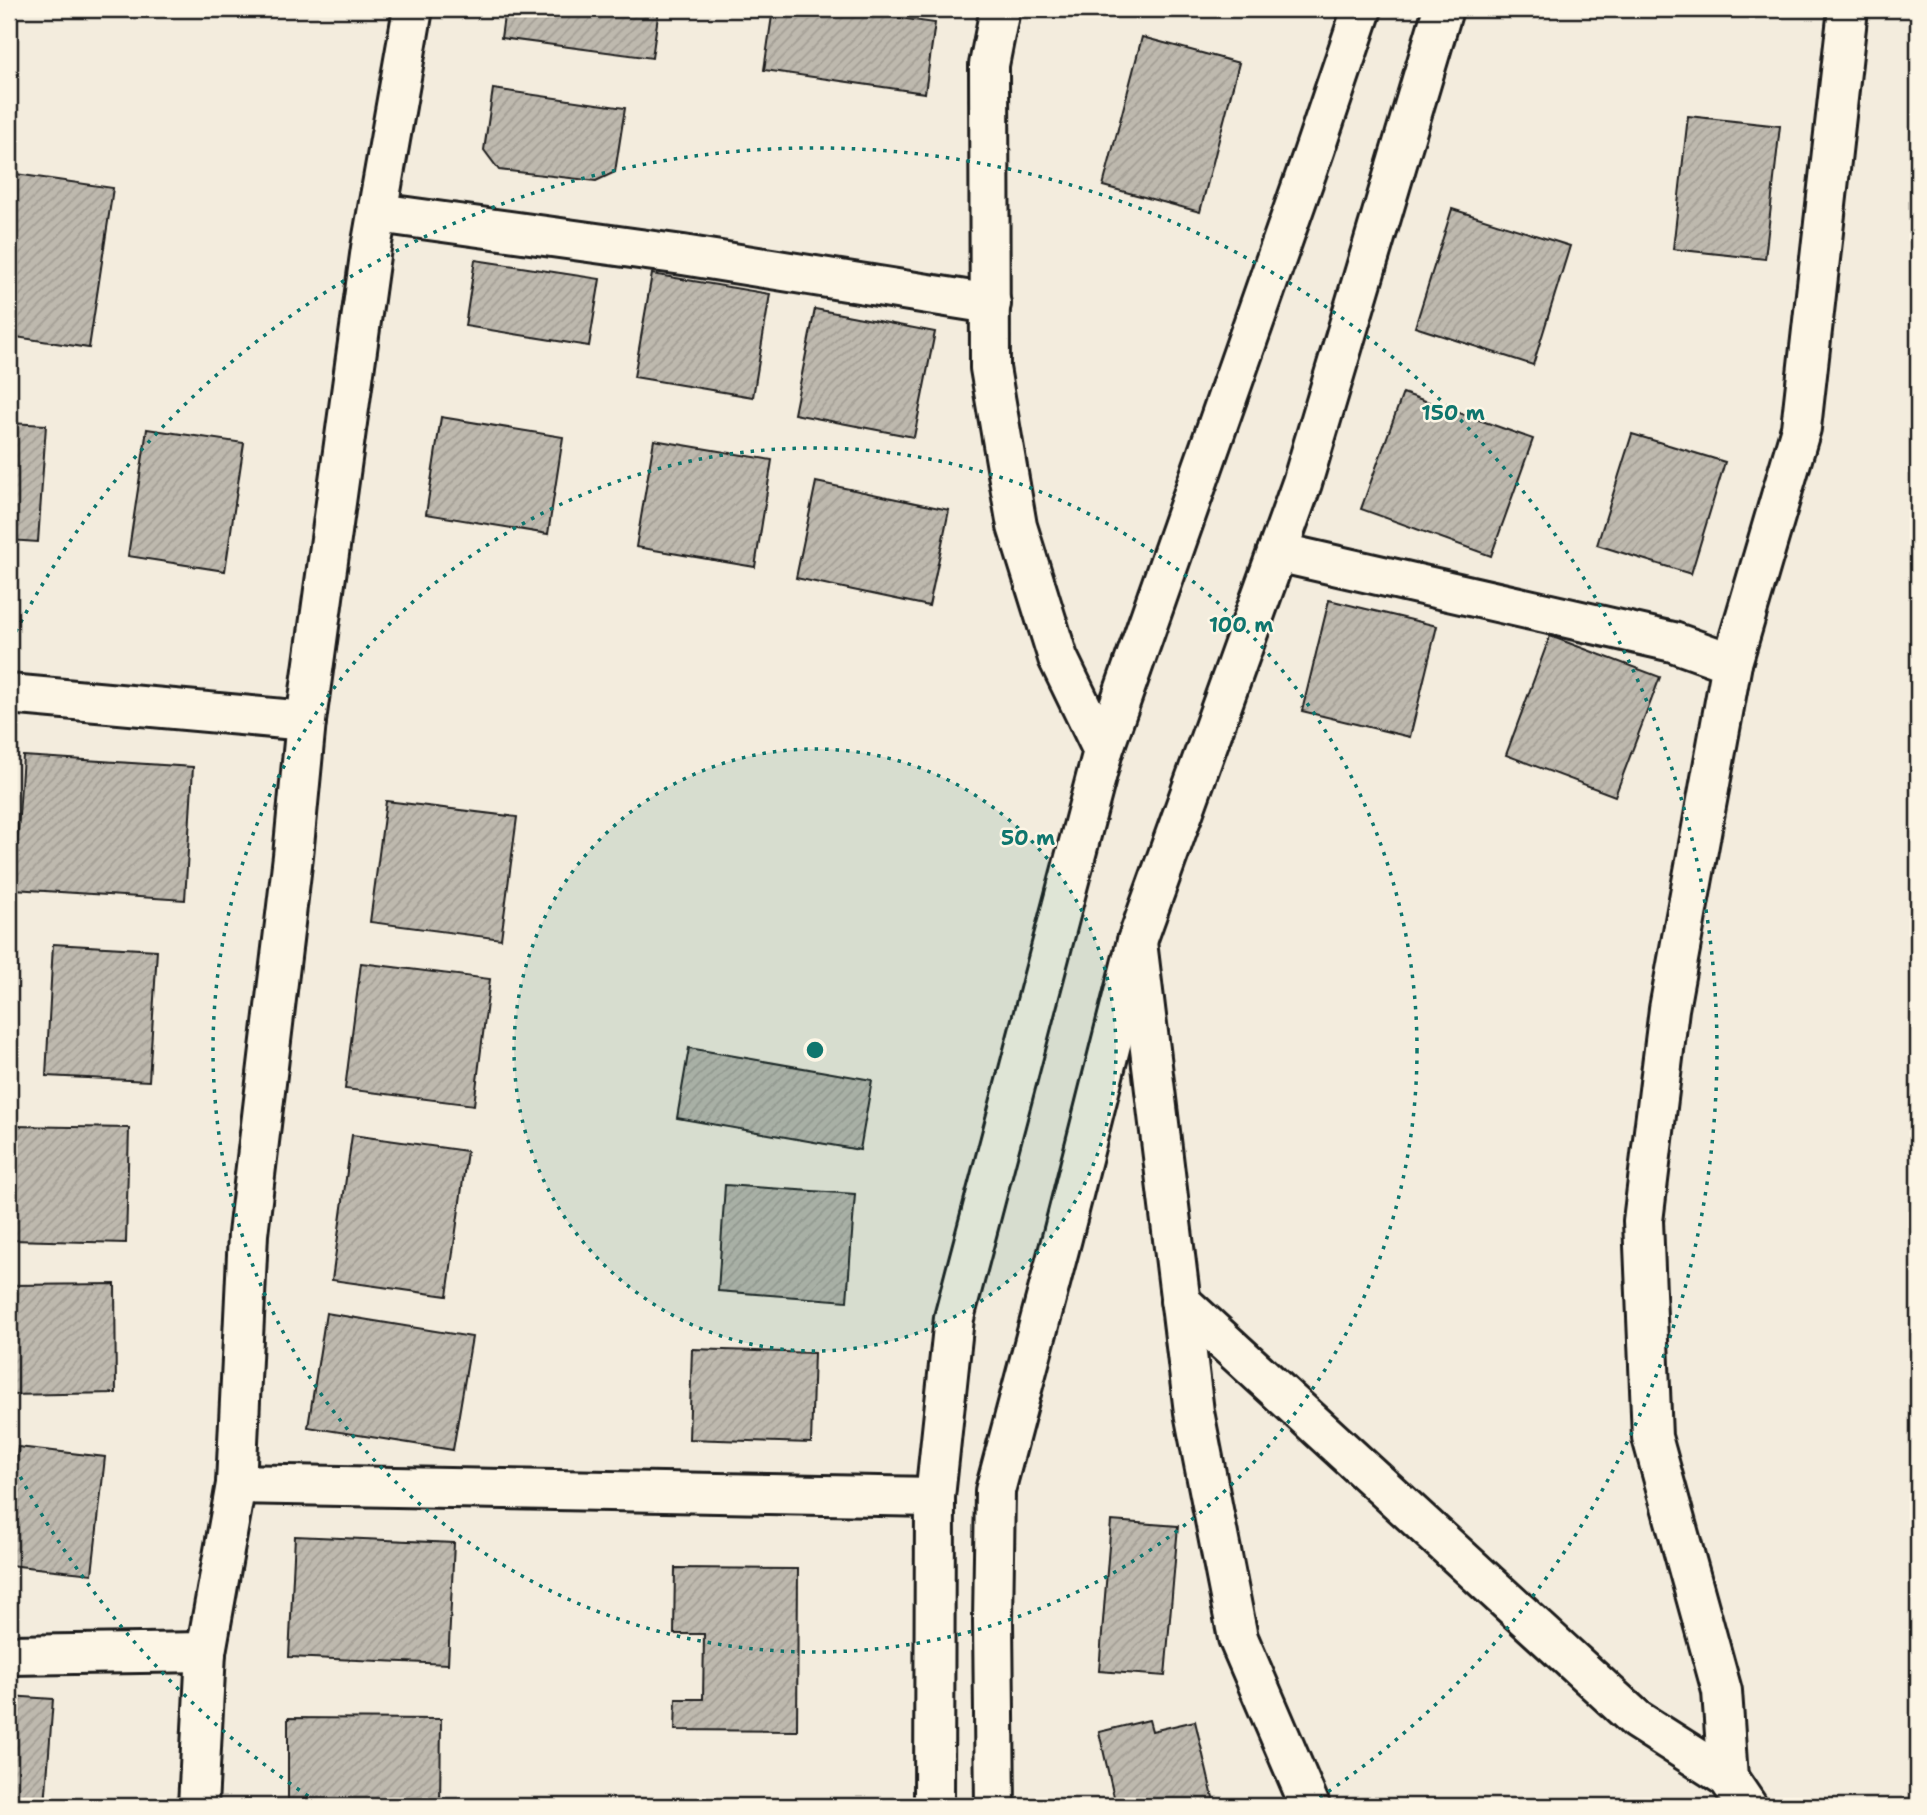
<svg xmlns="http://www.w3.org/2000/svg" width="1927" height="1815" viewBox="0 0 1927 1815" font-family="'Shantell Sans',sans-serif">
	<defs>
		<pattern id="building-hatch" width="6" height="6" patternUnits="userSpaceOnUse" patternTransform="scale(1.75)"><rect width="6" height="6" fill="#beb9ae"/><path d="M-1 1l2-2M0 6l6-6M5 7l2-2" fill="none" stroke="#a39e95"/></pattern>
	</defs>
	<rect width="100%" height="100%" fill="#f3ecdd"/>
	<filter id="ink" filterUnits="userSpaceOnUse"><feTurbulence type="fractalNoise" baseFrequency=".0143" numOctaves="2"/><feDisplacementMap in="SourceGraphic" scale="14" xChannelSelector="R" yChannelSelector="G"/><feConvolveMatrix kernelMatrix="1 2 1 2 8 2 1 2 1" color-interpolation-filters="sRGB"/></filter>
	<g filter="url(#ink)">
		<g fill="url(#building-hatch)" stroke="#1c1c1c" stroke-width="2">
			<polygon points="505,9 659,9 652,58 501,38"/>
			<polygon points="773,9 835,9 935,23 925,93 764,70"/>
			<polygon points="1142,37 1239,63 1200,212 1103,186"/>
			<polygon points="493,89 625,108 615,172 596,181 499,170 484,150"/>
			<polygon points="1688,116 1780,126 1765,259 1673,249"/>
			<polygon points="9,173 113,188 89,348 9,336"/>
			<polygon points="1452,209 1570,246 1533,365 1415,327"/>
			<polygon points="475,260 600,279 589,346 465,326"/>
			<polygon points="652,274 770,294 753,397 634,377"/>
			<polygon points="815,309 935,332 914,437 794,414"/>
			<polygon points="1403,393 1533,439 1491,556 1361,509"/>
			<polygon points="441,417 563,437 548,534 426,514"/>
			<polygon points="9,423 46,425 38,542 9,540"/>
			<polygon points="147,429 244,443 225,571 128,556"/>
			<polygon points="1632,434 1725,462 1691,574 1597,545"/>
			<polygon points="654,440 772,460 755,567 636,547"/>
			<polygon points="816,482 949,510 929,606 796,578"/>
			<polygon points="1329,600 1437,626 1410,737 1302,711"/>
			<polygon points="1550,636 1660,677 1615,796 1506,755"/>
			<polygon points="23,756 193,767 185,900 14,889"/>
			<polygon points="386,801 517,817 501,939 370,922"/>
			<polygon points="53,944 157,950 149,1081 46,1076"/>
			<polygon points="361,963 490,979 474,1105 345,1089"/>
			<polygon points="689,1048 872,1080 860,1150 677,1118"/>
			<polygon points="14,1126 129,1128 126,1243 11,1240"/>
			<polygon points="352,1135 467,1151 447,1296 332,1280"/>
			<polygon points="725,1185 855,1194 847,1301 718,1291"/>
			<polygon points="115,1284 116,1393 9,1395 9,1285"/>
			<polygon points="326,1313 472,1337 453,1450 308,1427"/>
			<polygon points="692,1349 814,1353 811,1443 689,1439"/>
			<polygon points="18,1447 105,1457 92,1574 9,1565 9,1539"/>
			<polygon points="1111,1521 1178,1526 1165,1676 1099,1671"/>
			<polygon points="295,1536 454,1543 448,1664 289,1657"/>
			<polygon points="675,1568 798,1569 797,1731 675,1730 676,1699 703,1699 704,1634 674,1634"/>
			<polygon points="9,1696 53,1699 45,1806 9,1806"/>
			<polygon points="288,1718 441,1719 440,1806 288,1806"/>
			<polygon points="1149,1720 1152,1731 1195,1721 1215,1806 1116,1806 1099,1732"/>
		</g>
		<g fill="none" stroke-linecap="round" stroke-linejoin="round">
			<g stroke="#1c1c1c" stroke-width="44">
				<g id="minor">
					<polyline points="1000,9 989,65 990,368 1017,526 1058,658 1103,751"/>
					<polyline points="378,213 683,255 991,304"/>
					<polyline points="1277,552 1673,642 1732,663"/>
					<polyline points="9,694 306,721"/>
					<polyline points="1137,942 1194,1412 1238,1638 1310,1806"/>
					<polyline points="1180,1301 1637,1720 1728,1778 1747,1806"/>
					<polyline points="236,1484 935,1497"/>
					<polyline points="9,1655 206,1652"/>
					<polyline points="1728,1778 1722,1691 1652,1437 1643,1221 1669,1009 1732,663 1801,428 1848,9"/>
					<polyline points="198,1806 206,1652 236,1484 248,1234 293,856 306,721 371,248 413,9"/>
				</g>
			</g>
			<g stroke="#1c1c1c" stroke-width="44">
				<g id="major">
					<polyline points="934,1806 935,1497 954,1318 1103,751 1313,154 1362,9"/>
					<polyline points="995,1806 993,1621 995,1491 1062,1238 1137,941 1302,483 1443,9"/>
				</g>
			</g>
			<use href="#minor" stroke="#fcf5e5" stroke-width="38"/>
			<use href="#major" stroke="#fcf5e5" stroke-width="38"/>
		</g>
	</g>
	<circle cx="815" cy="1050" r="301" fill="#0f766e" fill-opacity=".12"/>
	<g fill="none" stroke="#0f766e" stroke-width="3.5" stroke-dasharray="3.5 7">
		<circle cx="815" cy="1050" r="301"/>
		<circle cx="815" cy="1050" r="602"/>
		<path d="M317 1802A902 902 0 0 1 11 1459M11 641A902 902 0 1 1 1313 1802"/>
	</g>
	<circle cx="815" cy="1050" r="10" fill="#0f766e" stroke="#fcf5e5" stroke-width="3.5"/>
	<g font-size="21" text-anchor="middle" font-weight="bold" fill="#0f766e" stroke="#fcf5e5" stroke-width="5" stroke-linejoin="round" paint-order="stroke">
		<text x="1453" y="420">150 m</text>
		<text x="1241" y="632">100 m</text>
		<text x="1028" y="845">50 m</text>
	</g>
	<rect width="1927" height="1815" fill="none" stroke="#fcf5e5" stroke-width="35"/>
	<rect x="18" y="18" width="1892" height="1780" fill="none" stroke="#1c1c1c" stroke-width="2.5" filter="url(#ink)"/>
</svg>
